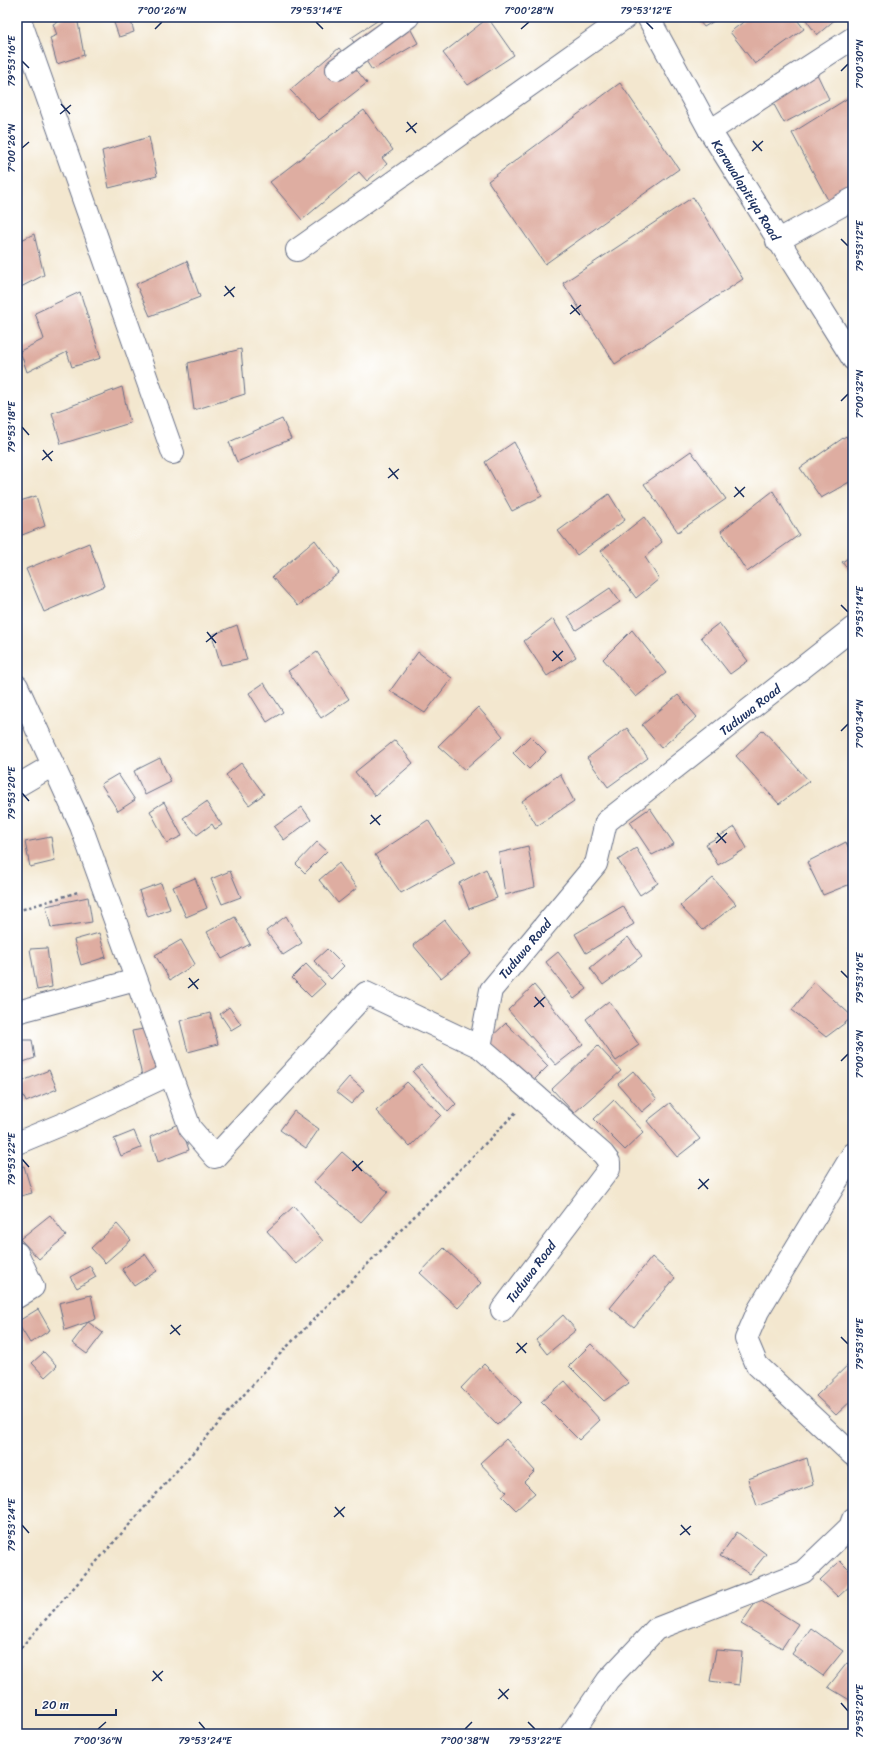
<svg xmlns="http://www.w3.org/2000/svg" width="870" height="1751" viewBox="0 0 870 1751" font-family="Sriracha,sans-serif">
	<rect width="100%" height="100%" fill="#fff"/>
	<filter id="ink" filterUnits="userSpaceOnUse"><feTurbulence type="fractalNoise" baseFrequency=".025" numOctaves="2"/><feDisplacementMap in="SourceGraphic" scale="8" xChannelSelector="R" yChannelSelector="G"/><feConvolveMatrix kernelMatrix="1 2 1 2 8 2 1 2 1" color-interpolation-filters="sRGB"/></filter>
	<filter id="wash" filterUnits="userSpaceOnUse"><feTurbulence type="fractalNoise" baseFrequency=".012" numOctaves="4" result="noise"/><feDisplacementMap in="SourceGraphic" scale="16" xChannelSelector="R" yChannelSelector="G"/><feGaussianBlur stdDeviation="0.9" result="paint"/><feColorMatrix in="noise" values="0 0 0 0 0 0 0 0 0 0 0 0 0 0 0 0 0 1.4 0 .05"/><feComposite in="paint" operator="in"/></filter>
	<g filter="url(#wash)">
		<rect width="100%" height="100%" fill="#f3e7cf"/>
		<g id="blocks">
			<g fill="#deada1">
				<polygon points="68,17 77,17 84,55 57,64 50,38 57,35 53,24"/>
				<polygon points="112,17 130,17 134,32 119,37"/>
				<polygon points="383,17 404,17 418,43 372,70 351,38"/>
				<polygon points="696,17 721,17 704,27"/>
				<polygon points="750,17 795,17 804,29 755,64 730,32"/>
				<polygon points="804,17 838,17 817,35"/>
				<polygon points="488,18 514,55 468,85 443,53"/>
				<polygon points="339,48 367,83 319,120 290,90"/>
				<polygon points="817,74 829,99 784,123 771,99"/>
				<polygon points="620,83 679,169 545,264 488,181"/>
				<polygon points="853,95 853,187 828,200 792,133"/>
				<polygon points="364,110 393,150 382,158 387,164 367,181 359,172 302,220 270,182"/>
				<polygon points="149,137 157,176 109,188 102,151"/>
				<polygon points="693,197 743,279 615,364 563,283"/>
				<polygon points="34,234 44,275 17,289 17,242"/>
				<polygon points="187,261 200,297 150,316 136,284"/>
				<polygon points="80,292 101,358 72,367 67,352 27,372 20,351 44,339 35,313"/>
				<polygon points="241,349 245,394 194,410 188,363"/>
				<polygon points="122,387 130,423 61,444 52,413"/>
				<polygon points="282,419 291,439 237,462 229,442"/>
				<polygon points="846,436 853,447 853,480 821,498 800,468"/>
				<polygon points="514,442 542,496 512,511 485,462"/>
				<polygon points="691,451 726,499 678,532 644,484"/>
				<polygon points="773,491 799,535 747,572 721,531"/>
				<polygon points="609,494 625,520 577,555 558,531"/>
				<polygon points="36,496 45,526 17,537 17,502"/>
				<polygon points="644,517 662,542 645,557 659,579 636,598 601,551"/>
				<polygon points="315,540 339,573 298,606 272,577"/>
				<polygon points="89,543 104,586 44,612 26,569"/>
				<polygon points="853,555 853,576 842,562"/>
				<polygon points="610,588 620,602 576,630 568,616"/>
				<polygon points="553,619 576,657 547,676 524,641"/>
				<polygon points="719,623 748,661 730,674 701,637"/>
				<polygon points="237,625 247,660 221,665 212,635"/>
				<polygon points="632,630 666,673 636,697 603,659"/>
				<polygon points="317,652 349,699 321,718 288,671"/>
				<polygon points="418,652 452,678 425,713 390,691"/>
				<polygon points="264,683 283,712 267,722 249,693"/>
				<polygon points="678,695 697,717 661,748 642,725"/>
				<polygon points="478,707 503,736 465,770 438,746"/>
				<polygon points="627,728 648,758 608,787 587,758"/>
				<polygon points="763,730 809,781 779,804 736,756"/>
				<polygon points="530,736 546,752 529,769 513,753"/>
				<polygon points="395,740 413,763 375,796 355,772"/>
				<polygon points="160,758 171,782 145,795 134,771"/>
				<polygon points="241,763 264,794 249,805 226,775"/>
				<polygon points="118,774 135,800 118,811 101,784"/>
				<polygon points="560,774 574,801 537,826 522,801"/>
				<polygon points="164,802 182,836 167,843 150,811"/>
				<polygon points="206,802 222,825 215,829 212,824 197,835 183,818"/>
				<polygon points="302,807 311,820 284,840 274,827"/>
				<polygon points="650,808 674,844 652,855 630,822"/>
				<polygon points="428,820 455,863 401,893 375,855"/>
				<polygon points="735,827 747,848 718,865 706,844"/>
				<polygon points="51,837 55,861 30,867 25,842"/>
				<polygon points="317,842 327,851 305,873 296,864"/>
				<polygon points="846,842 853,858 853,883 823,895 807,862"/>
				<polygon points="528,846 535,887 505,895 499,853"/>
				<polygon points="636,848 658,883 640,895 618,860"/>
				<polygon points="339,863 357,888 338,903 319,880"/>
				<polygon points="486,869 497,898 469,909 459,883"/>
				<polygon points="230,871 241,897 222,904 211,879"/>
				<polygon points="195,878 207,908 186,917 173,887"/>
				<polygon points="713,878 736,904 703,930 680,906"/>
				<polygon points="161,883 170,909 148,917 139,891"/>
				<polygon points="88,897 92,922 51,928 46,906"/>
				<polygon points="623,906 634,924 586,953 575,934"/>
				<polygon points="286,916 302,943 283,955 266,931"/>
				<polygon points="235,917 250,944 222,959 207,932"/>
				<polygon points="445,920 471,954 441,978 413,945"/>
				<polygon points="99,933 106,957 81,965 74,940"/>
				<polygon points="628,937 642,956 603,985 590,968"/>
				<polygon points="181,940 195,964 170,980 155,955"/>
				<polygon points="47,948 52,987 37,990 30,949"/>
				<polygon points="327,949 344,966 331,979 314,961"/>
				<polygon points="558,952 587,989 574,999 546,962"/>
				<polygon points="306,964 325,984 311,997 292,978"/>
				<polygon points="814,982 853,1017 826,1037 792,1010"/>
				<polygon points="534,985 583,1044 556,1065 508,1010"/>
				<polygon points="609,1001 639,1045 616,1061 586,1019"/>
				<polygon points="229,1007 241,1024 231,1030 220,1014"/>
				<polygon points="210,1013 218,1044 188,1052 180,1021"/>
				<polygon points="506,1023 548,1066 528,1086 486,1042"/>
				<polygon points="17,1028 18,1028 19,1040 32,1040 35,1058 17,1064"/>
				<polygon points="149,1028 156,1071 142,1076 132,1031"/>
				<polygon points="598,1046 621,1071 574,1113 552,1089"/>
				<polygon points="421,1065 456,1104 448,1112 413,1072"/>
				<polygon points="49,1070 57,1089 26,1102 18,1083"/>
				<polygon points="633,1071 657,1099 642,1112 618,1084"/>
				<polygon points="349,1077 364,1090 351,1104 336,1092"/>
				<polygon points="407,1082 441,1115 410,1147 376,1111"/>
				<polygon points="614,1100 644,1132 625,1150 594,1119"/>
				<polygon points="670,1103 700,1139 677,1157 647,1121"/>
				<polygon points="294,1111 319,1129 306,1148 280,1130"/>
				<polygon points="180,1123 189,1150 158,1162 150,1137"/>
				<polygon points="134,1131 141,1148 121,1156 114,1139"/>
				<polygon points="342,1152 388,1192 361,1222 314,1182"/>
				<polygon points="24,1166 32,1193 17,1197 17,1168"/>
				<polygon points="294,1206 323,1241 296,1264 267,1231"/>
				<polygon points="50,1215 66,1236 39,1259 20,1239"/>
				<polygon points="117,1224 131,1240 105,1263 91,1248"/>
				<polygon points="444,1248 481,1283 458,1308 420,1273"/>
				<polygon points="145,1254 157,1271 134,1286 122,1269"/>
				<polygon points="652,1257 675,1278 634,1327 610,1308"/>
				<polygon points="90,1266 96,1277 77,1288 70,1277"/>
				<polygon points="91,1295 96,1319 88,1322 103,1333 87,1354 72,1343 88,1322 65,1330 59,1303"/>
				<polygon points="38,1309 50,1330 30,1343 17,1322"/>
				<polygon points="563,1315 576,1330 547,1354 536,1340"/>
				<polygon points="591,1344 629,1383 604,1401 569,1366"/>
				<polygon points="44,1352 57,1366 45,1377 32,1363"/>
				<polygon points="853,1360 853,1399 836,1415 816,1396"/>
				<polygon points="484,1364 521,1402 497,1425 461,1388"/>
				<polygon points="565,1381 600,1420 579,1440 541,1402"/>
				<polygon points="506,1439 535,1471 524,1482 535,1493 516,1510 502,1496 507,1492 480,1463"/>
				<polygon points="807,1458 813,1485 757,1506 748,1479"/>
				<polygon points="737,1532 766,1554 750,1574 720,1556"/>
				<polygon points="840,1561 853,1574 853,1583 838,1597 820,1580"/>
				<polygon points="758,1599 798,1624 782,1648 741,1624"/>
				<polygon points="811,1628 843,1651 823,1676 792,1654"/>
				<polygon points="716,1650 742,1652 739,1685 710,1681"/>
				<polygon points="847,1663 853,1667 853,1702 828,1687"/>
			</g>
		</g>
	</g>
	<g filter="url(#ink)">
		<use href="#blocks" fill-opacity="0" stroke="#676f86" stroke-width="1"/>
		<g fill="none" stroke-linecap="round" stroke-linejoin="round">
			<g stroke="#676f86" stroke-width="24">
				<g id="minor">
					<polyline points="19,17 173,453"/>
					<polyline points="337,69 408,17"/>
					<polyline points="710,131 853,38"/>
					<polyline points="777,241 853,199"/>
					<polyline points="297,250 626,17"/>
					<polyline points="17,686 81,826 190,1128 215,1157 366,993 480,1047"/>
					<polyline points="17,786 53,765"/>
					<polyline points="17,1012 136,980"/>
					<polyline points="17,1143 70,1121 170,1074"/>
					<polyline points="853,1154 758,1311 746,1339 757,1365 853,1455"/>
					<polyline points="17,1253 33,1287 17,1297"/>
					<polyline points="502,1310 609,1169 609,1162 603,1154 480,1047 491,990 596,864 606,822 853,628"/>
					<polyline points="571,1734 608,1680 656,1629 803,1572 850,1527 853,1519"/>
				</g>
			</g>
			<g stroke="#676f86" stroke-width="24">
				<polyline id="tertiary" points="648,17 710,131 853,359"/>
			</g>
			<g stroke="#676f86" stroke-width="2.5" stroke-dasharray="3 3" stroke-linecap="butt">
				<polyline points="17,911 78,892"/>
				<polyline points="17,1652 278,1356 517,1111"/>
			</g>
			<use href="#minor" stroke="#fff" stroke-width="22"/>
			<use href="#tertiary" stroke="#fff" stroke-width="22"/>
		</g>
	</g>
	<path fill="none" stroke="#1b2f5e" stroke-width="1.5" d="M316 22 323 29M646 22 653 29M155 29 162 22M521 29 529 22M22 61 29 68M841 71 848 64M61 104 70 114M60 114 71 105M407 122 416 133M406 132 417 123M753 141 762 151M22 148 29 142M752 151 763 141M841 239 848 246M225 286 234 297M224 296 235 287M571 305 580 315M570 314 581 305M841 401 848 394M22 427 29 435M43 450 52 461M42 460 53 451M389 468 398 479M388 478 399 469M735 487 744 497M734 497 745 487M841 605 848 612M207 632 216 643M206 642 217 633M553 651 562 661M552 661 563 651M841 731 848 724M22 793 29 801M371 815 380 825M370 824 381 815M717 833 726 843M716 843 727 833M841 971 848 978M189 978 198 989M188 988 199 979M535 997 544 1007M534 1007 545 997M841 1061 848 1054M22 1159 29 1167M353 1161 362 1171M352 1171 363 1161M699 1179 708 1189M698 1189 709 1179M171 1325 180 1335M170 1334 181 1325M841 1337 848 1344M517 1343 526 1353M516 1353 527 1343M335 1507 344 1517M334 1517 345 1507M22 1525 29 1533M681 1525 690 1535M680 1535 691 1526M153 1671 162 1681M152 1681 163 1671M499 1689 508 1699M498 1699 509 1689M841 1703 848 1711M199 1722 205 1729M528 1722 535 1729M98 1729 106 1722M465 1729 472 1722"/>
	<g text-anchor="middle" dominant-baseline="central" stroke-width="4" stroke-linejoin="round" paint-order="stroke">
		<g font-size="13" fill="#1b2f5e" stroke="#fff">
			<text transform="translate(746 190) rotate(58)">Kerawalapitiya Road</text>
			<text transform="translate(750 710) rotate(-38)">Tuduwa Road</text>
			<text transform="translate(525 949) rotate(-50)">Tuduwa Road</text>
			<text transform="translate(531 1272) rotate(-53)">Tuduwa Road</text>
		</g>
	</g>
	<rect width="870" height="1751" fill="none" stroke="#fff" stroke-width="44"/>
	<path d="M36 1709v6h80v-6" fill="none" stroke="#1b2f5e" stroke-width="2"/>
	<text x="42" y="1709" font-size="12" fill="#1b2f5e" stroke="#ffffff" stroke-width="3" paint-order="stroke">20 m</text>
	<rect x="22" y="22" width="826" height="1707" fill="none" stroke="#1b2f5e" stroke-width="1.5"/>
	<g font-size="10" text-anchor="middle" fill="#1b2f5e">
		<text x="162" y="14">7°00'26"N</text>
		<text x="316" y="14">79°53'14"E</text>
		<text x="529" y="14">7°00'28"N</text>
		<text x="646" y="14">79°53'12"E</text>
		<text transform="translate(11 61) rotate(-90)" y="4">79°53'16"E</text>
		<text transform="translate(859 64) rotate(-90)" y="4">7°00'30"N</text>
		<text transform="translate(11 148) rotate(-90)" y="4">7°00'26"N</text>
		<text transform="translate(859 246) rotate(-90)" y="4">79°53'12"E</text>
		<text transform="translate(859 394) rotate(-90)" y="4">7°00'32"N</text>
		<text transform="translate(11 427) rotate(-90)" y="4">79°53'18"E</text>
		<text transform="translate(859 612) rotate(-90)" y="4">79°53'14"E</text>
		<text transform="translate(859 724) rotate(-90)" y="4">7°00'34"N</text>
		<text transform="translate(11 793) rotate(-90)" y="4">79°53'20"E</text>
		<text transform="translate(859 978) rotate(-90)" y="4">79°53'16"E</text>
		<text transform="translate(859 1054) rotate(-90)" y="4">7°00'36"N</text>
		<text transform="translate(11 1159) rotate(-90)" y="4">79°53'22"E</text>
		<text transform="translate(859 1344) rotate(-90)" y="4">79°53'18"E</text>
		<text transform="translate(11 1525) rotate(-90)" y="4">79°53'24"E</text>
		<text transform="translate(859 1711) rotate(-90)" y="4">79°53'20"E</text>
		<text x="98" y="1744">7°00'36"N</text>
		<text x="205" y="1744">79°53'24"E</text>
		<text x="465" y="1744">7°00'38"N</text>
		<text x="535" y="1744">79°53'22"E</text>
	</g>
</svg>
